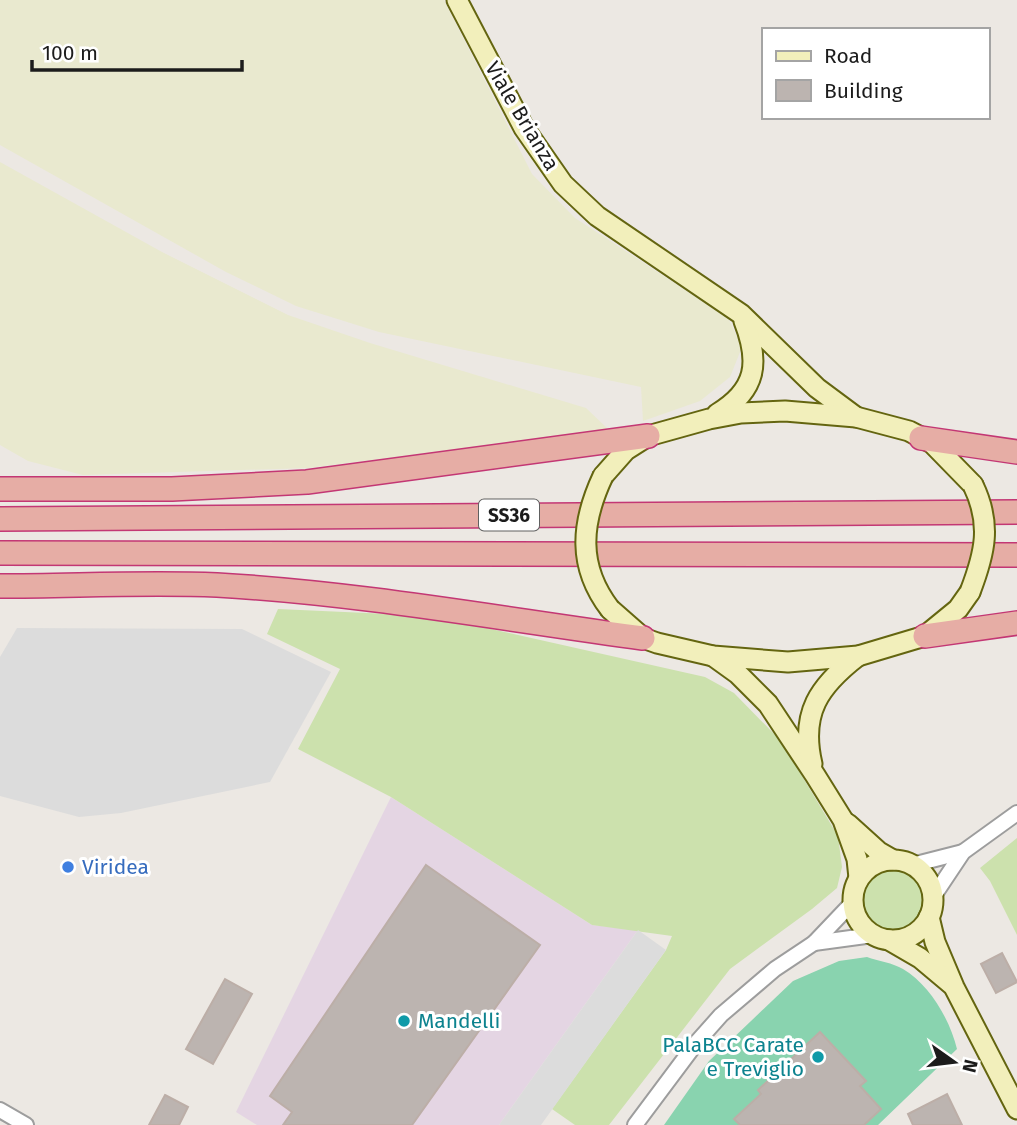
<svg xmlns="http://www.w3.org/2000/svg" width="1017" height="1125" viewBox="0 0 1017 1125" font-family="'Fira Sans',sans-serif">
	<rect width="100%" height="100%" fill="#ece8e3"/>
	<polygon fill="#e4d5e3" points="391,797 592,925 638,930 499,1125 257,1125 236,1112"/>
	<g fill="#e9e9cf">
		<polygon points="0,0 444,0 532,174 575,218 728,318 742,347 730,377 700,401 643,421 641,387 379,332 296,306 226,272 0,145"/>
		<polygon points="0,162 162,252 288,315 370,343 586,408 608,429 599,432 308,468 83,475 28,461 0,445"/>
	</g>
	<g fill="#cce1ad">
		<polygon points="278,609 433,616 705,677 734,693 781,741 838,836 842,867 837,888 812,909 730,969 609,1125 575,1125 552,1109 666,950 672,936 592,925 391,797 298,749 340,669 267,634"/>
		<polygon points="1017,838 1017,935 990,881 980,868"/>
		<circle cx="893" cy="900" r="31"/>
	</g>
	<path fill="#89d3af" d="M867 957C878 961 893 963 903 969 930 985 950 1020 957 1049L878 1125H664L709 1061 793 981 839 961Z"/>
	<g fill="#dcdcdc">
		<polygon points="17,628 242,629 331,672 270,782 121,813 79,817 0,796 0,657"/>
		<polygon points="638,930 666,950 541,1125 499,1125"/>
	</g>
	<g fill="#bcb4b0" stroke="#bcaea7" stroke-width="2">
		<polygon points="426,865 540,945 412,1125 283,1125 292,1112 270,1096"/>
		<polygon points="1002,953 1017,982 996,993 981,964"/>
		<polygon points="225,979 252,994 213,1064 186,1049"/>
		<polygon points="820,1032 866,1081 860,1086 881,1109 864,1125 740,1125 734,1119 761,1094 758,1090"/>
		<polygon points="947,1094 962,1125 913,1125 908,1114"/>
		<polygon points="165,1095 188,1107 179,1125 149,1125"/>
	</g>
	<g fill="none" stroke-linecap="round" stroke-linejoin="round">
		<g stroke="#9d9d9d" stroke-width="18">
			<g id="minor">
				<polyline points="912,865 963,852"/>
				<polyline points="933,897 963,852 1017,813"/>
				<polyline points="814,943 873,935"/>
				<polyline points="0,1110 26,1125"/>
				<polyline points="635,1125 697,1042 721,1015 775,969 814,943 853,902"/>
			</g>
		</g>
		<g stroke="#646510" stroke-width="23">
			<g id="secondary">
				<polyline points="457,0 524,128 563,184 597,216 741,314 817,388 856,417"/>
				<path d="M717 414C757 390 760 362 744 321"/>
				<polyline points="603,476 626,450 648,436 709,419 741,413 785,411 856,417 909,431 932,443 973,485"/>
				<polyline points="610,609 643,638 657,643 713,656 788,662 858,656 925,636 958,609 970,592"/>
				<polyline points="713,656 738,674 768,704 815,775 843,820 857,859 859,878"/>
				<path d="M812 764C800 713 819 686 858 656"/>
				<polyline points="848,824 879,852 893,860"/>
				<circle cx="893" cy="900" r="40"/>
				<polyline points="929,917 935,942 954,987 1017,1109"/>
				<polyline points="889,940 920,958 951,984"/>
			</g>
		</g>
		<g stroke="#c33774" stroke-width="26">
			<g id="trunk">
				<polyline points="921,438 1017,452"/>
				<polyline points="0,489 172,489 307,482 648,436"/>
				<polyline points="0,519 1017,512"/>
				<polyline points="0,553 1017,555"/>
				<path d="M0 586C72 586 145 582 217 585 360 593 502 619 643 638"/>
				<polyline points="925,636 1017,623"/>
			</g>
		</g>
		<use href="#minor" stroke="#fff" stroke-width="14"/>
		<use href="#secondary" stroke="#f2efbb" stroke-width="19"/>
		<use href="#trunk" stroke="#e6ada5" stroke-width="23"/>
		<g stroke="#646510" stroke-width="23" stroke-linecap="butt">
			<g id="secondary-bridge">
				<path d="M603 476C581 523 577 566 610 609"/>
				<path d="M970 592C985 553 992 524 973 485"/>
			</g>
		</g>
		<use href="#secondary-bridge" stroke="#f2efbb" stroke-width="19"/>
	</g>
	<circle fill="#3f7fe0" stroke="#fff" stroke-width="2.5" cx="68" cy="867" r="7"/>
	<g fill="#0f9aa8" stroke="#fff" stroke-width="2.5">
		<circle cx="404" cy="1021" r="7"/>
		<circle cx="818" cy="1057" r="7"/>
	</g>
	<g text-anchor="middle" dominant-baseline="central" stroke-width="6" stroke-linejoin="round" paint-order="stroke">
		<rect fill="#fff" stroke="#606060" stroke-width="2" x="479" y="499.5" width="60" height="31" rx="5"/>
		<g font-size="19" font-weight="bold" fill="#1c1c1c">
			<text x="509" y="515">SS36</text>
		</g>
		<g font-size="21" fill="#1c1c1c" stroke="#fff">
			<text transform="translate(522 116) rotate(59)">Viale Brianza</text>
		</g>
		<g font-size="21" fill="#366cbe" stroke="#fff" text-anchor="start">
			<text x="82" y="867">Viridea</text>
		</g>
		<g font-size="21" fill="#0d838f" stroke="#fff" text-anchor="start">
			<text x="418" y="1021">Mandelli</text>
			<text x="804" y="1045" text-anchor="end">PalaBCC Carate<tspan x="804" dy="24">e Treviglio</tspan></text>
		</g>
	</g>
	<rect x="762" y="28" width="228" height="91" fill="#ffffff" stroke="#a4a4a4" stroke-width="2"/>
	<rect x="776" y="51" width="35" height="10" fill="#f2efbb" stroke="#a4a4a4" stroke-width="2"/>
	<text x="824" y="63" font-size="21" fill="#1c1c1c">Road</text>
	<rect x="776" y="80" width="35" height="21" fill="#bcb4b0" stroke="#a4a4a4" stroke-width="2"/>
	<text x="824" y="98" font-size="21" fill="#1c1c1c">Building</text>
	<g transform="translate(954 1062) rotate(104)" stroke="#ffffff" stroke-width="5" paint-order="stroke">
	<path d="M0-5L12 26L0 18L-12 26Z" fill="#1c1c1c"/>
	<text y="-10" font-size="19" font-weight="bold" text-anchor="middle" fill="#1c1c1c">N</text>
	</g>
	<path d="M32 60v10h210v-10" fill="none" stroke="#1c1c1c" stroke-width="3.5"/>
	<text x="42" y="60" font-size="21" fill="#1c1c1c" stroke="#ffffff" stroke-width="5" paint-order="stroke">100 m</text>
</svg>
